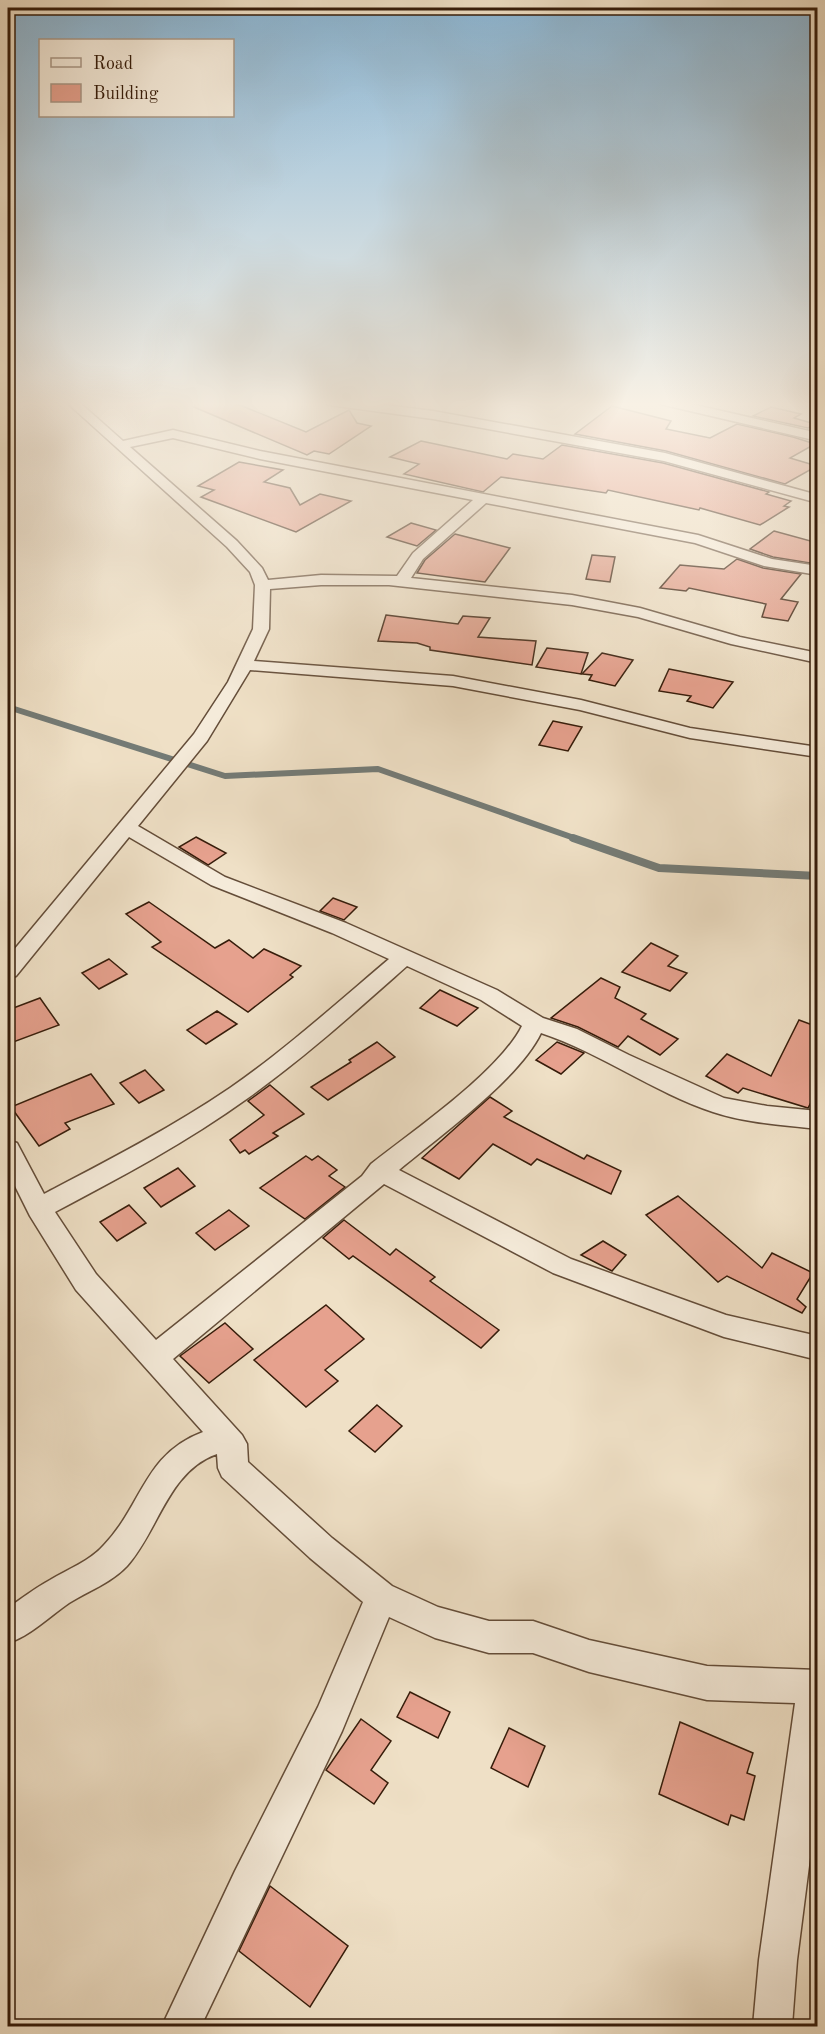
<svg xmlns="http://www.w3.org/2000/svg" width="825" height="2034" viewBox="0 0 825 2034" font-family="'Old Standard TT',serif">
	<rect width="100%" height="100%" fill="#efe0c6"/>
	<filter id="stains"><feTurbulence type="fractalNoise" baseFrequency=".00333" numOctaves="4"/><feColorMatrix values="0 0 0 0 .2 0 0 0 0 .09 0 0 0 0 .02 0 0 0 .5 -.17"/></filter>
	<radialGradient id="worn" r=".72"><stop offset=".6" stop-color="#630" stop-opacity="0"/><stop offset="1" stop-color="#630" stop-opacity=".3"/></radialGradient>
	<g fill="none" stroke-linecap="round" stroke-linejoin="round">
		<polyline stroke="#747b76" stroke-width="6" points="8,707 225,776 378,769 577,839"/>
		<polyline stroke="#747b76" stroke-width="8" points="573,838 659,868 818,876"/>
	</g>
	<g fill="#e6a18e" stroke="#361c0a" stroke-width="1.5">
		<polygon points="197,401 230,401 306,432 349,410 357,423 371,426 329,454 314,451 307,455 194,407"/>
		<polygon points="612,406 671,421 666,429 710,438 737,424 793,437 815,444 790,458 817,466 785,484 666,451 575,434"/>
		<polygon points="771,407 801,414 794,418 815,424 808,428 753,416"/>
		<polygon points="421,441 507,459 513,454 543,459 562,445 663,463 769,492 766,494 791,501 784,506 789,507 760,525 700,508 699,510 608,490 606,493 501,477 483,492 404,474 419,464 390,457"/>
		<polygon points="239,462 283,470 264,482 290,488 300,505 320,494 351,501 296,532 201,497 214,490 198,486"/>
		<polygon points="411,523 436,530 417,546 387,537"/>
		<polygon points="774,531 818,543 818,553 810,563 773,557 750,549"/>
		<polygon points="455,534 510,548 485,582 417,573 425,560"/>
		<polygon points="592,555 615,557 610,582 586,579"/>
		<polygon points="737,559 763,568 801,574 781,599 798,602 788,621 762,617 766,604 689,588 686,591 660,588 680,565 724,569"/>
		<polygon points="386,615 458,624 463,616 490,618 478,637 536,641 532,665 430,650 430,647 417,643 378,641"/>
		<polygon points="547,648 588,653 581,674 536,667"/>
		<polygon points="602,653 633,660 615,686 589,680 592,675 582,674"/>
		<polygon points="669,669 704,676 733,682 713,708 687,701 691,696 659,691"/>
		<polygon points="553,721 582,727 568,751 539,745"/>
		<polygon points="196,837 226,853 208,865 179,847"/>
		<polygon points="333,898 357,907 344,920 320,911"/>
		<polygon points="149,902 215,948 229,940 253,958 264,949 301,966 290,975 293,977 248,1012 152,947 161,942 126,914"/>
		<polygon points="651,943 678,956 668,966 687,973 670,991 622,972"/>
		<polygon points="109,959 127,974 99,989 82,973"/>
		<polygon points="601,978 620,987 615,998 646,1014 641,1019 678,1039 660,1055 628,1036 618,1047 578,1027 551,1018"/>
		<polygon points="440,990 478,1008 457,1026 420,1008"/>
		<polygon points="40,998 59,1025 8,1044 8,1010"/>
		<polygon points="217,1011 237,1024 206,1044 187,1030"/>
		<polygon points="799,1020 818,1027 818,1089 808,1108 743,1088 738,1093 706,1076 727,1054 771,1076"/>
		<polygon points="377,1042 395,1057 328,1100 311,1087 351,1062 349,1060"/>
		<polygon points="557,1042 584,1053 561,1074 536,1060"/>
		<polygon points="145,1070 164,1090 139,1103 120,1083"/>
		<polygon points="91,1074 114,1104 65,1123 70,1129 39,1146 11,1107"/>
		<polygon points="270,1085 304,1114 273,1133 278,1136 249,1154 245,1150 240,1153 230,1140 264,1115 248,1101"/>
		<polygon points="490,1097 512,1111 504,1117 584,1159 587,1155 621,1171 611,1194 537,1159 531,1165 493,1144 459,1179 422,1158"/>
		<polygon points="306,1156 312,1160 318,1156 337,1170 329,1176 345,1187 305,1219 260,1188"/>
		<polygon points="178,1168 195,1186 161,1207 144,1188"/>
		<polygon points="678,1196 762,1268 772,1253 813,1273 797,1299 806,1307 802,1313 727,1276 718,1282 646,1215"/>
		<polygon points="129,1205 146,1223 117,1241 100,1222"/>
		<polygon points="229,1210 249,1226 215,1250 196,1233"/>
		<polygon points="344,1220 390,1255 396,1249 435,1277 430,1281 499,1330 481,1348 353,1256 349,1259 323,1238"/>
		<polygon points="603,1241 626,1255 612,1271 581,1255"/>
		<polygon points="326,1305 364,1339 325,1370 338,1381 306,1407 254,1360"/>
		<polygon points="225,1323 253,1349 209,1383 180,1356"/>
		<polygon points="377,1405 402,1426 375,1452 349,1431"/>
		<polygon points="410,1692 450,1712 438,1738 397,1717"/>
		<polygon points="361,1719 391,1741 371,1770 388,1783 374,1804 326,1770"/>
		<polygon points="680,1722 753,1753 747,1773 755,1776 744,1820 731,1815 728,1825 659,1794"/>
		<polygon points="509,1728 545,1746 528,1787 491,1768"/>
		<polygon points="270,1886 348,1946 310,2007 239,1951"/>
	</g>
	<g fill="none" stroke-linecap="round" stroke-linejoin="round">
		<g stroke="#644d39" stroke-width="3">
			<g id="minor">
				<path d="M65 401H78L123 441 173 430 260 451 698 535 772 559 818 566V575L764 566 695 543 486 503 423 559 411 578 572 595 640 608 740 637 818 653V663L731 644 638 617 572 605 389 585H321L270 589 269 629 254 661 453 676 581 700 690 728 818 747V757L690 738 580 710 453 686 250 670 207 741 138 826 225 877 346 923 497 990 543 1018 577 1029 629 1055 724 1098 767 1106 818 1111V1129C783 1125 746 1123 713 1112 653 1092 601 1053 541 1033 519 1079 440 1136 399 1170L571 1259 726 1315 818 1336V1360L724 1337 553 1273 384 1184 173 1359 242 1435 247 1444 248 1462 332 1538 392 1586 438 1607 489 1621H533L589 1640 707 1666 818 1670V1795L797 1960 792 2026H753L759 1960 795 1703 707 1700 589 1672 533 1653H489L435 1638 389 1617 342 1731 201 2026H162L235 1871 318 1707 363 1602 310 1558 222 1477 218 1468 217 1454C168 1471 159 1530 127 1566 111 1583 88 1591 69 1603 50 1616 30 1636 8 1643V1608C21 1599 35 1588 50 1580 68 1569 90 1561 104 1545 143 1504 144 1454 203 1432L76 1290 30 1216 8 1172V1140L17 1143 44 1194C107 1161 171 1128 230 1088 286 1049 337 1003 389 959L332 933 211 885 129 837 16 976 8 978V957L194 734 228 682 253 629 255 585 250 572 227 547ZM173 438 260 459 473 500 413 553 397 576 321 575 268 580 262 568 237 541 130 447ZM407 966 481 1000 522 1026C499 1072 413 1131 371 1164L362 1176 156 1340 96 1274 55 1212C121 1177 187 1142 248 1098 304 1058 355 1012 407 966Z"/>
				<polygon points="323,401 354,401 433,411 665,453 818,495 818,503 664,461 433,419 329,405"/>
				<polygon points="658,401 678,401 818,433 818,441 660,404"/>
			</g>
		</g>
		<use href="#minor" fill="#f5ebda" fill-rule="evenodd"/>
	</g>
	<linearGradient id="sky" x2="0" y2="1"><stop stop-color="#8ab7d7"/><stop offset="0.59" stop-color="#f8f1e5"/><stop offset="1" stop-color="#f8f1e5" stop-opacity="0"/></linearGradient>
	<rect width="825" height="685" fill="url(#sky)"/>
	<rect width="825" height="2034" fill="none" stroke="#efe0c6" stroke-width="30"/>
	<rect x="9" y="9" width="807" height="2016" fill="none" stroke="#361c0a" stroke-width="3"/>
	<rect x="15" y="15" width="795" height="2004" fill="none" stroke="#361c0a" stroke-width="1.5"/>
	<rect x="39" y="39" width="195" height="78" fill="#f5ebda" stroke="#a99887" stroke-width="1.5"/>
	<rect x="51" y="58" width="30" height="9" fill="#f5ebda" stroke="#a99887" stroke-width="1.5"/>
	<text x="93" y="69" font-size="18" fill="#361c0a">Road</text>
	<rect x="51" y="84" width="30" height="18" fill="#e6a18e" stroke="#a99887" stroke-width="1.5"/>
	<text x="93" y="99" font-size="18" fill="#361c0a">Building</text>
	<rect width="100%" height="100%" filter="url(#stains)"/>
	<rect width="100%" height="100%" fill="url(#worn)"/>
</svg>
